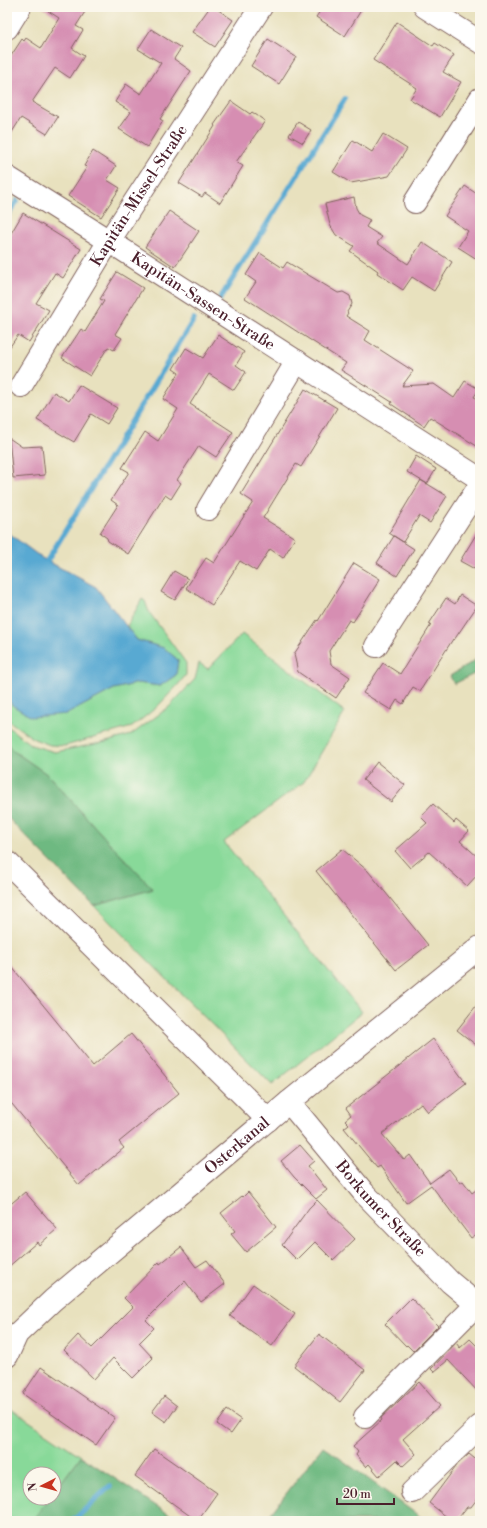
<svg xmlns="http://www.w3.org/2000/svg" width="487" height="1528" viewBox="0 0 487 1528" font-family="'Libre Bodoni',serif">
	<rect width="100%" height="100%" fill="#fbf7ec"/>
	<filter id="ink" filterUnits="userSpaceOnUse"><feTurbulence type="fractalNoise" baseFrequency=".025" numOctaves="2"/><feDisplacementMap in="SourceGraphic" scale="8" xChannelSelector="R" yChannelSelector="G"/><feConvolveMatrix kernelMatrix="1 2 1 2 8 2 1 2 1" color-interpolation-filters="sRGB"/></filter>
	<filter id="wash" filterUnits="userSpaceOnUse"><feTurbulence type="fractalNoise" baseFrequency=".012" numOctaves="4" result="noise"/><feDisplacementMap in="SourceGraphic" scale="16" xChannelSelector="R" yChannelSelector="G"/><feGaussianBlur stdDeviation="0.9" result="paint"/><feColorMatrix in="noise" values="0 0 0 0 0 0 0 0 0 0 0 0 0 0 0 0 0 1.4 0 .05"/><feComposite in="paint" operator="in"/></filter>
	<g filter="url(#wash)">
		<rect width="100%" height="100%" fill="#e8e1be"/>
		<g fill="#88d999" stroke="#697c62">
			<polygon points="142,599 145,601 149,612 186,663 186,675 177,686 157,707 132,727 65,746 50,745 34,739 9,721 7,719 7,698 12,705 67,714 114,689 138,683 160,686 176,675 178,660 164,648 137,640 127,626"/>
			<polygon points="242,634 345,712 304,782 224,842 362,1012 272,1085 94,906 153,889 114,848 48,775 12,750 7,743 7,726 31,745 55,752 106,742 131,735 169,707 195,679 199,663 208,669"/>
			<polygon points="8,1407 81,1456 54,1492 54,1474 30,1474 30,1498 49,1498 32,1521 7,1521 7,1431"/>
		</g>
		<g fill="#6eb981" stroke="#5c6c56">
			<polygon points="480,657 480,671 454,684 450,676"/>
			<polygon points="7,743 12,750 48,775 114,848 153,889 94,906 7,817"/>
			<polygon points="323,1446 426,1521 265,1521"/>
			<polygon points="81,1456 179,1521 32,1521 49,1498 54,1498 54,1492"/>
		</g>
		<polygon fill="#58a9d2" stroke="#51647e" points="7,532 42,558 96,587 137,640 164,648 178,660 176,675 160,686 138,683 114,689 67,714 31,717 12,705 7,698"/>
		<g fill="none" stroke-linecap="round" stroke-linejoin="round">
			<g stroke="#58a9d2" stroke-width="5.5">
				<polyline points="7,216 17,201"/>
				<polyline points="220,299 345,99"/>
				<polyline points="47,561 194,319"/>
				<polyline points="73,1521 110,1486"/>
			</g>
		</g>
		<g id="blocks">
			<g fill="#d68eb2">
				<polygon points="42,7 88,7 76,26 83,30 72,48 84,56 70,78 55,68 32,102 58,117 47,134 21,118 7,140 7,62 22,39 24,41 26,38 41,48 59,18"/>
				<polygon points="210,7 214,7 233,20 215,47 192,32"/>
				<polygon points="323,7 363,7 345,36 316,17"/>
				<polygon points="397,22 433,46 435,43 454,55 443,72 461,82 440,117 410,99 417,88 373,60"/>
				<polygon points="151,29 181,48 174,59 191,71 160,119 163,121 147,147 119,129 131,112 115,102 126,84 141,94 161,63 138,49"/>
				<polygon points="268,39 296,57 279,84 251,66"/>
				<polygon points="231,101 250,114 252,112 265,121 236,162 243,166 220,203 205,193 202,197 179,183 215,126 214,125"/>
				<polygon points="298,122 311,130 303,143 289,135"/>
				<polygon points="383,134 407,149 389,176 351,183 333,172 353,140 372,152"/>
				<polygon points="93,151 116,166 107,180 120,188 101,217 68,196 87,167 84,166"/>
				<polygon points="465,186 480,196 480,261 458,247 468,231 445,216"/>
				<polygon points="354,197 356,208 360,215 370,220 366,227 382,237 377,243 408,264 422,242 452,262 434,291 412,277 403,290 377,273 378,271 350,251 354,246 336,235 330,225 325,204"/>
				<polygon points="169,211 199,231 175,267 145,247"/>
				<polygon points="23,213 81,249 63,278 55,273 36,303 49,310 29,342 18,335 7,351 7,240"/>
				<polygon points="260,253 283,268 287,262 338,293 343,292 350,296 352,304 347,312 348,313 346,316 370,331 365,340 413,371 402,386 434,384 454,398 465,381 479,389 474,397 480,400 480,448 430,417 424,426 391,404 392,402 341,370 346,363 245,298 256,282 246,275"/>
				<polygon points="117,272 143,288 115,334 122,338 114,350 108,347 90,376 62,358 81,329 85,332 104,301 100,299"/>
				<polygon points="218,335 244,352 236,365 246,372 234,390 209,374 190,404 233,432 216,457 199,446 177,480 181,483 171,499 165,495 128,554 108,541 107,538 100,533 118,505 111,500 129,472 122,468 145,432 158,441 178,409 163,399 179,373 173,369 186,348 203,358"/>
				<polygon points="79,385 117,408 107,424 91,414 74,442 37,420 54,392 69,401"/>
				<polygon points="305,389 337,408 301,467 296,464 263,518 295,538 283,558 270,549 256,571 240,561 212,605 186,588 206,558 214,563 253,502 241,494"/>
				<polygon points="9,438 22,447 42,446 45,475 13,478"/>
				<polygon points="416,456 436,469 427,484 407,472"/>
				<polygon points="421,480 447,496 430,523 419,516 403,542 389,533"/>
				<polygon points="480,528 480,572 460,561"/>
				<polygon points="394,536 414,549 397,576 377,563"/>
				<polygon points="354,563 380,579 353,622 349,620 329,651 331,664 350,677 336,698 298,672 294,654 317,620 318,621"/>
				<polygon points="174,571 188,579 175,600 161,592"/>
				<polygon points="460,595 477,606 454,640 453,639 420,691 413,687 403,704 397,700 391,710 363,693 383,663 400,674 431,625 429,624 446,598 455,604"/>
				<polygon points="377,762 405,785 391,802 363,780"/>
				<polygon points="433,804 454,823 456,820 469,831 460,841 480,859 480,872 467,886 429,852 410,868 395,851 427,823 421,817"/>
				<polygon points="342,849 368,871 428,945 396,970 316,871"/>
				<polygon points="7,961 93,1066 131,1034 179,1093 119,1142 124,1148 79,1185 7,1098"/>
				<polygon points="480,1001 480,1048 457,1030"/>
				<polygon points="433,1039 466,1083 428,1112 421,1103 382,1134 404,1160 410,1155 430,1183 449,1169 460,1183 463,1181 472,1193 480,1187 480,1232 471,1238 431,1185 406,1203 380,1166 377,1168 344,1128 349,1124 345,1120 351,1115 346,1108"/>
				<polygon points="300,1145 314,1161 308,1166 327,1190 316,1199 294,1177 281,1161"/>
				<polygon points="25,1192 57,1229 39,1245 37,1242 7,1268 7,1207"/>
				<polygon points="248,1192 276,1227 246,1252 231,1234 235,1231 221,1213 242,1196 243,1197"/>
				<polygon points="317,1200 355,1239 333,1260 315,1242 297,1260 282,1245 309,1208"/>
				<polygon points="181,1247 196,1267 207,1260 225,1284 201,1302 185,1281 146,1320 154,1328 139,1343 153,1358 133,1378 113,1358 94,1379 64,1350 78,1335 92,1348 133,1307 124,1298 159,1262 160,1264"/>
				<polygon points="253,1284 295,1314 272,1346 230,1316"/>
				<polygon points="411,1298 438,1326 413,1351 407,1345 406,1346 385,1324"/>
				<polygon points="319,1334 365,1370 340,1402 294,1366"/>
				<polygon points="470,1339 480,1349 480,1394 448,1360 434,1372 431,1369 456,1343 460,1348"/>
				<polygon points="41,1367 115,1418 96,1445 23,1394"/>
				<polygon points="419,1382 440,1406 403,1439 416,1454 403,1466 397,1460 379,1476 369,1464 366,1467 356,1455 358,1452 353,1446 382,1420 381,1418"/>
				<polygon points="164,1396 177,1406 166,1422 152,1412"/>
				<polygon points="227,1410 241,1420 231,1434 217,1424"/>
				<polygon points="154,1449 217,1493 197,1521 135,1476"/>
				<polygon points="469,1454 480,1463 480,1495 471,1507 467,1507 456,1521 452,1521 429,1503 458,1464"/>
			</g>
		</g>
	</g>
	<g filter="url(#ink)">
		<use href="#blocks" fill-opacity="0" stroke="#81635e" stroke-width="1"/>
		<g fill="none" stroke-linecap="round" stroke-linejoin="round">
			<g stroke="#81635e" stroke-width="24">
				<g id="minor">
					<polyline points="425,7 480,42"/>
					<polyline points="7,28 20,7"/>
					<path id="s1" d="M7 177 109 241 480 479"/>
					<polyline points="415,202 480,99"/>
					<path id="s2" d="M21 386 109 241 261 7"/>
					<polyline points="208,509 297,361"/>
					<polyline points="376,646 480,485"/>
					<polyline points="7,862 268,1120"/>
					<path id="s3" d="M289 1102 364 1193 450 1282 480 1307"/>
					<polyline points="365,1417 477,1304"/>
					<polyline points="412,1492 480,1426"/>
				</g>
			</g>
			<g stroke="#81635e" stroke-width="24">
				<g id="major">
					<path id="s4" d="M7 1356 17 1334 53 1300 289 1102 480 947"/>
				</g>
			</g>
			<use href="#minor" stroke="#fff" stroke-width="22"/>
			<use href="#major" stroke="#fff" stroke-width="22"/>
		</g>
	</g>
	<g text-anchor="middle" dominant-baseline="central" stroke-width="4" stroke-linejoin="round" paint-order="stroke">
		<g font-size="16" fill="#4a1f2b" stroke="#fbf7ec">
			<text stroke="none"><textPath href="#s2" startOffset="224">Kapitän-Missel-Straße</textPath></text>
			<text stroke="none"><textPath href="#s1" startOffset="232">Kapitän-Sassen-Straße</textPath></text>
			<text stroke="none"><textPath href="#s4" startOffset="314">Osterkanal</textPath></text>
			<text stroke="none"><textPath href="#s3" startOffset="141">Borkumer Straße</textPath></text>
		</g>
	</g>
	<rect width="487" height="1528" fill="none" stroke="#fbf7ec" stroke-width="24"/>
	<g transform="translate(42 1486) rotate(264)"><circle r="19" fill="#fbf7ec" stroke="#b4a19f"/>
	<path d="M0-3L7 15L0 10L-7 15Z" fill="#c8321e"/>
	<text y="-6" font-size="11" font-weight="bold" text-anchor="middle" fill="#4a1f2b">N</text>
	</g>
	<path d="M337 1498v6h57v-6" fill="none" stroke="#4a1f2b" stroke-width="2"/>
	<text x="343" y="1498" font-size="12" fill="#4a1f2b" stroke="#fbf7ec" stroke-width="3" paint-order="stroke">20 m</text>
</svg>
